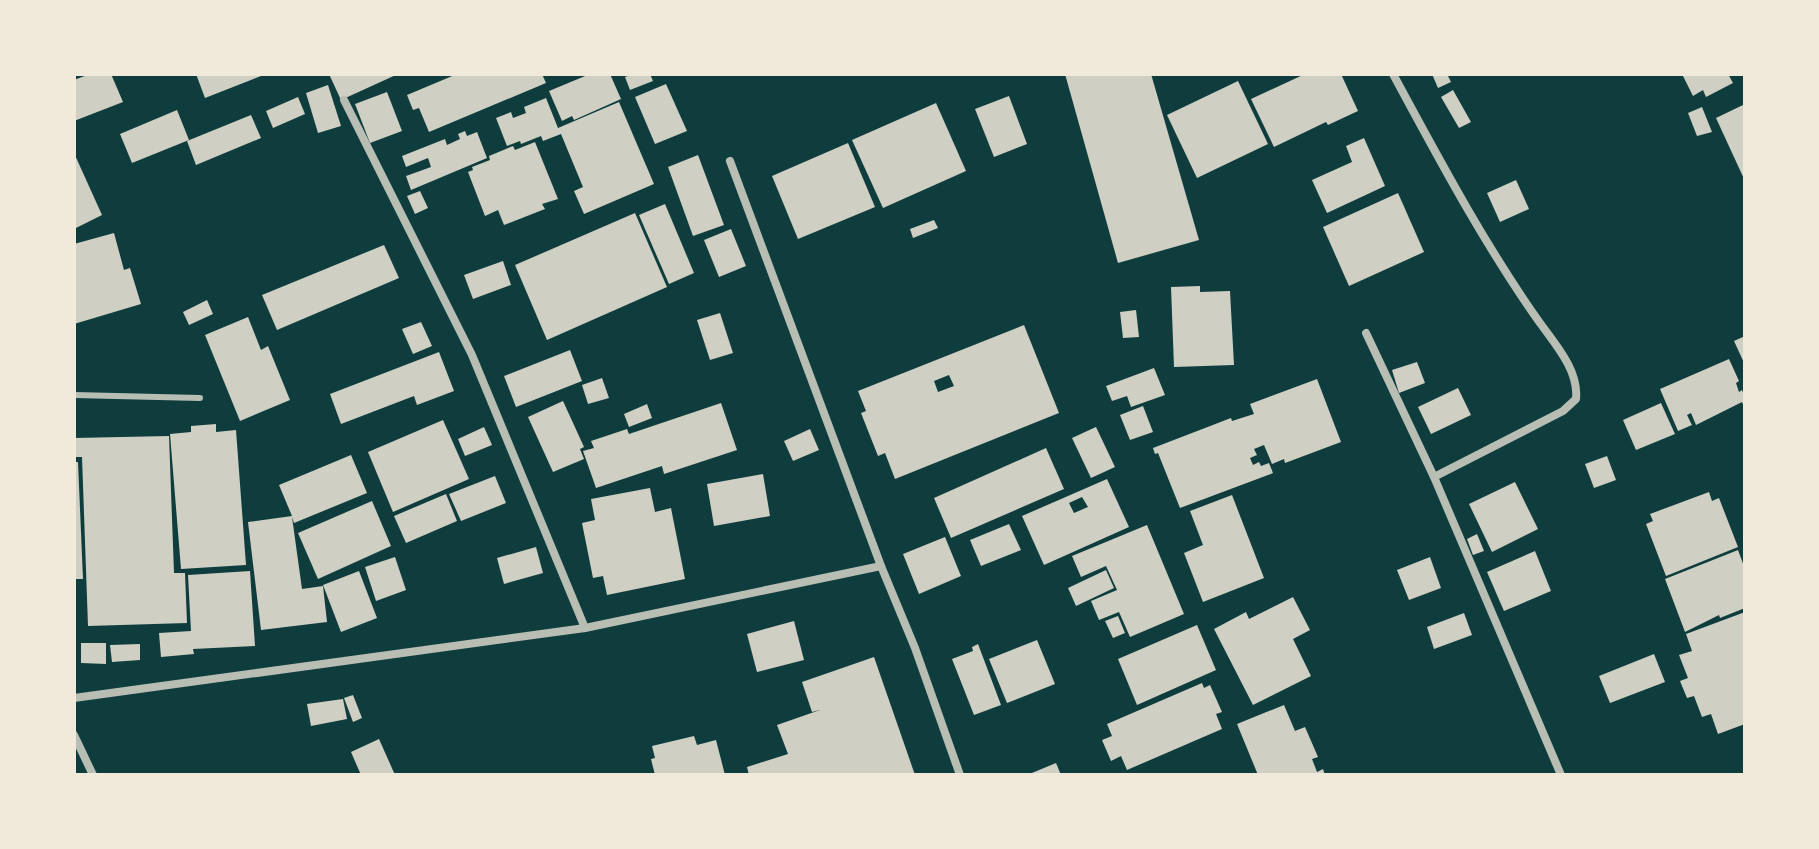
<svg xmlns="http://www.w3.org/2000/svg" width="1819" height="849" viewBox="0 0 1819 849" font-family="Signika,sans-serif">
	<rect width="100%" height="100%" fill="#0f3d3e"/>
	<g fill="#cfcfc3" fill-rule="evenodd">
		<polygon points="90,74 111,74 123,102 74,121 74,80"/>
		<polygon points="196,74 266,74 205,98"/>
		<polygon points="329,74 398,74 341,100"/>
		<polygon points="457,74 542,74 546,83 429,132 419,108 413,110 407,95"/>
		<polygon points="590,74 610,74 621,99 574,120 572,116 562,121 549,91"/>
		<polygon points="634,74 650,74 653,81 630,90 625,77"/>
		<polygon points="1065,74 1151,74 1199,240 1118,263"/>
		<polygon points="1305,74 1341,74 1358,111 1328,125 1326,122 1274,147 1251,99"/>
		<polygon points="1432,74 1447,74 1451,82 1438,88"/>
		<polygon points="1682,74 1728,74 1733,83 1706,97 1703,90 1693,96"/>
		<polygon points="1238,81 1268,144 1197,178 1167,115"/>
		<polygon points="666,84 687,131 655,144 635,97"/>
		<polygon points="328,85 341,126 318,133 306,93"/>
		<polygon points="1453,90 1471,122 1459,128 1441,97"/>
		<polygon points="387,92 402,131 370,143 355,104"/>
		<polygon points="1009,96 1027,144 994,157 975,109"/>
		<polygon points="298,97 305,114 273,128 266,111"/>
		<polygon points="546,98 558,128 619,102 654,184 584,214 574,191 583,187 561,134 543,141 541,136 521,144 520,141 507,146 496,118 511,112 513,118 526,113 524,107"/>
		<polygon points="936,103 966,171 883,208 852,140"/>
		<polygon points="1745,104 1745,181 1716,118"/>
		<polygon points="1702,107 1712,132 1697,136 1688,113"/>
		<polygon points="177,110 189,140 132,163 120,134"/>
		<polygon points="251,115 261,138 196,165 187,141"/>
		<polygon points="465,131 467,136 477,132 487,158 411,190 406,176 431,167 428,158 406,167 402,156 445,139 447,145 460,139 458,134"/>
		<polygon points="1364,138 1385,186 1327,213 1312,180 1352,162 1346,146"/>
		<polygon points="535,142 558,199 542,204 545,209 504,225 498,210 485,216 468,172 473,170 472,167 490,160 489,156 513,146 515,150"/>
		<polygon points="848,143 875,207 798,239 772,176"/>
		<polygon points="74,153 102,215 74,229"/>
		<polygon points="698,155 724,225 693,236 668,167"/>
		<polygon points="1516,180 1529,209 1500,222 1487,193"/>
		<polygon points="420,191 428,208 415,214 407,196"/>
		<polygon points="1398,193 1424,252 1349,286 1323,227"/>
		<polygon points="665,204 694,273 669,284 639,215"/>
		<polygon points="635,213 667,287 547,340 515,265"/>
		<polygon points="934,220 938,228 913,238 910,229"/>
		<polygon points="731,229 746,266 719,277 704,240"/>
		<polygon points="114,233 124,270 130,268 141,304 74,324 74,244"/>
		<polygon points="384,245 399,278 277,330 262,295"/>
		<polygon points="503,261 511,285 473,299 464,275"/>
		<polygon points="1200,286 1200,292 1230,291 1234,365 1174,367 1171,287"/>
		<polygon points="207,300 213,314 189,325 183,312"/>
		<polygon points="1136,310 1139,337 1123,338 1120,312"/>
		<polygon points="720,313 733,353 710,360 697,320"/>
		<polygon points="248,317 261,350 268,346 290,400 240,421 205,335"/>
		<polygon points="421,322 432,346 413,354 402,329"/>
		<path d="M1024 325 1059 413 895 479 885 453 878 456 861 413 866 411 858 391ZM949 375 954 386 938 392 934 381Z"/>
		<polygon points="1745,336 1745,365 1734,341"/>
		<polygon points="570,350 582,381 516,407 504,376"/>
		<polygon points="439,352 454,391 417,405 414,396 341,424 330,394"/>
		<polygon points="1729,359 1739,381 1736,383 1739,392 1742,390 1745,398 1745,409 1742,402 1696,425 1691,413 1687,415 1692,425 1678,431 1660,389"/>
		<polygon points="1417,362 1425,383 1399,393 1392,370"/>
		<polygon points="1154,368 1165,395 1131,407 1127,396 1112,401 1106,386"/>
		<polygon points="602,378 609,398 588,404 582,385"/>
		<polygon points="1317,379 1341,442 1285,463 1284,459 1272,464 1264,445 1254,449 1257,455 1250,458 1253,465 1259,462 1261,466 1269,463 1273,473 1180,508 1158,453 1155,454 1153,448 1231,418 1232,421 1254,414 1250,404"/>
		<polygon points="1458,388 1471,415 1431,434 1418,407"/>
		<polygon points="563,401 584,447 580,449 584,459 553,472 528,417"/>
		<polygon points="721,403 737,450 664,474 662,466 596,488 583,451 594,448 591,441 627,429 629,434"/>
		<polygon points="1661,403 1675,434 1636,450 1623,420"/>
		<polygon points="647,404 652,418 629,427 624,414"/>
		<polygon points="1143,406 1153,432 1130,440 1120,415"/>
		<polygon points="443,420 469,479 393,512 368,452"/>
		<polygon points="216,424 216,432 236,430 246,565 181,569 170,434 191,432 191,426"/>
		<polygon points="484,427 492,445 465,456 458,439"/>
		<polygon points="1096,427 1115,467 1091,478 1072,438"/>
		<polygon points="810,429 819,450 793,461 784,441"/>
		<polygon points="169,436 174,573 185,573 187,623 88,626 82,457 74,457 74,438"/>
		<polygon points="1046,448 1064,489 951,538 934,498"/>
		<polygon points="351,455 367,493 294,523 292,517 302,589 323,586 327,622 261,630 248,522 292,516 279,485"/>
		<polygon points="1607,456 1616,480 1594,488 1585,464"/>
		<polygon points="74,462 78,462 83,579 74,579"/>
		<polygon points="763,474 770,516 714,526 707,484"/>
		<polygon points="495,476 506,503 461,521 449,494"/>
		<path d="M1107 479 1129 527 1044 565 1022 516ZM1082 497 1088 507 1074 513 1069 503Z"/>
		<polygon points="1515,482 1538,529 1492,552 1469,504"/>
		<polygon points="650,488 655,512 671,508 685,579 607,595 603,576 593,578 582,523 595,520 591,499"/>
		<polygon points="1709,492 1712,501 1719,498 1738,547 1666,576 1646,524 1653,521 1650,514"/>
		<polygon points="446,494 457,521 406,543 394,516"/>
		<polygon points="1232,495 1264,578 1203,602 1184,553 1203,545 1190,511"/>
		<polygon points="372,501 391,546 318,579 298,533"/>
		<polygon points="1009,524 1021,550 981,566 970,540"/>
		<polygon points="1147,525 1184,614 1130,637 1119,612 1099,620 1091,601 1117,590 1106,566 1081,577 1072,556"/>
		<polygon points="1477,534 1484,551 1473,555 1467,539"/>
		<polygon points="945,537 961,576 919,594 903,554"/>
		<polygon points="536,547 543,573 504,584 497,558"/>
		<polygon points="1738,550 1745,569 1745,608 1720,618 1719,615 1685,632 1665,579"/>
		<polygon points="1535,551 1551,591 1504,611 1487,572"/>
		<polygon points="395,557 406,590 376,601 365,567"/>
		<polygon points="1430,557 1441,588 1409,600 1397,570"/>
		<polygon points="1106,570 1114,588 1076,606 1068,588"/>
		<polygon points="250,571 255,646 193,649 194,654 161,657 159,633 191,631 188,575"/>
		<polygon points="359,571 377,618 341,632 323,585"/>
		<polygon points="1293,597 1310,630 1293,639 1311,676 1253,705 1214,629 1246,612 1249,619"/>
		<polygon points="1745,612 1745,724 1718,734 1711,714 1702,717 1694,696 1687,698 1680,681 1688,678 1679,655 1692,651 1686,634"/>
		<polygon points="1464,613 1472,635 1434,649 1427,627"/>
		<polygon points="1118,616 1125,633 1113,638 1105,621"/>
		<polygon points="794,621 804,660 757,672 747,634"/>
		<polygon points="1197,625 1216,670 1137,705 1118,659"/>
		<polygon points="1037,640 1055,684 1007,703 989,659"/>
		<polygon points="81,643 106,643 106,664 81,663"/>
		<polygon points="140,644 140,660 112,662 110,645"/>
		<polygon points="978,644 1001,705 974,715 952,659 973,651 972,647"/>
		<polygon points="1654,654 1665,682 1610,703 1599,676"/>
		<polygon points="874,657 915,775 749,775 747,767 788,754 777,725 820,710 812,712 802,682"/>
		<polygon points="1202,683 1204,688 1210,685 1222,712 1216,714 1222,729 1127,770 1121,756 1111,761 1102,740 1112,736 1107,724"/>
		<polygon points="353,695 362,718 353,722 344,698"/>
		<polygon points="343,699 347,719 311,726 307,704"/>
		<polygon points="1284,705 1295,731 1305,727 1318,757 1312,759 1317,772 1323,769 1325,775 1258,775 1237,724"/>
		<polygon points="694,736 697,745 716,740 725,775 655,775 651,759 655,758 652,746"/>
		<polygon points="379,739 395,775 361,775 351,752"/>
		<polygon points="1056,763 1061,775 1027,775"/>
	</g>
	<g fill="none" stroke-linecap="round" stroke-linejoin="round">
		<polyline stroke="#b8beb3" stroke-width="6" points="74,395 200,398"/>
		<g stroke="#b8beb3" stroke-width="8">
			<path d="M1393 74C1439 159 1484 244 1540 323 1556 345 1579 371 1576 399L1563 411 1434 477"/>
			<polyline points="344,100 472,355 585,628"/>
			<polyline points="730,161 881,566"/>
			<polyline points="1366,333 1434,477 1561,775"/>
			<polyline points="74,698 585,628 881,566 915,648 960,775"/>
			<polyline points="74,735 93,775"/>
		</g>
	</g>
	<rect width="1819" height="849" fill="none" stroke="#f1e9da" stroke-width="152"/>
</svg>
